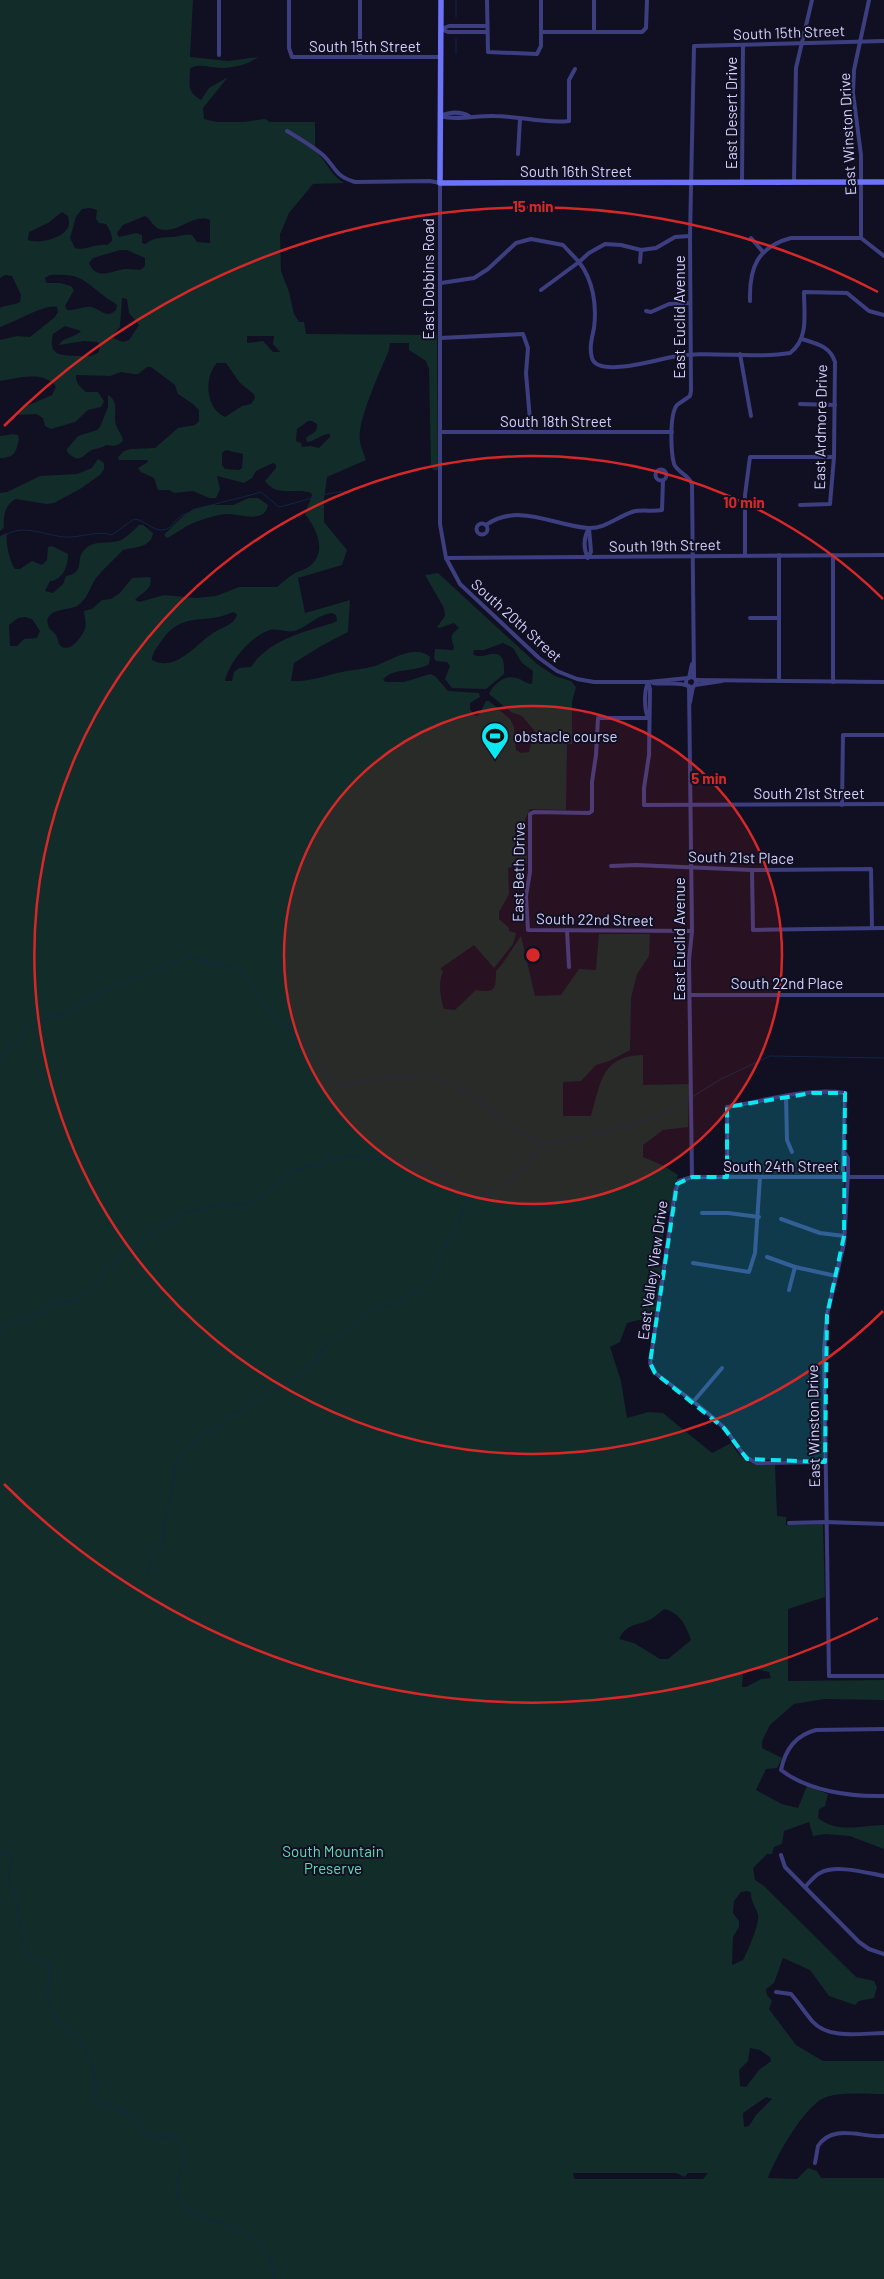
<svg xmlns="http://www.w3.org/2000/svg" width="884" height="2279" viewBox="0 0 884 2279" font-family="Barlow,sans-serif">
	<rect width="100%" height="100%" fill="#110f22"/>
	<g fill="#122c29" fill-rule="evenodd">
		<path d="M0 0H193L190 57 228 61 258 57C249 64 236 67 225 68 214 69 197 62 190 69 190 85 186 91 201 100L209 88 228 77 203 108 204 119 216 122H243L265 119 270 122H315V151C327 161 330 175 344 183L313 184 289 213 280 234 281 271 289 292 294 314 299 322H304L306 334 437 335 438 470H433L431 465 429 369 426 361 409 350V343H390L389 350C381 370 356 422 360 442 361 448 364 454 366 460L327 477 324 499V522L347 550 342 565 298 578 305 613 350 600 348 632 321 646 294 663 291 681C305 682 319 678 333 674 346 670 361 670 375 666 390 661 415 643 430 657L429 664C415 673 392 667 383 680L386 682H404L430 674 435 676 448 691 479 693 480 697 470 703V709L474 715 478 716 486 701H489L510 719 514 727 516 750 521 753 529 752 531 744 539 741V736L522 716 511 712 489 694C492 685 505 674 516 678 522 679 526 684 532 684L533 671 522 663 513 648 503 643 484 650H474L473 654C483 663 506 638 504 674L486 689 452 688 445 679 450 666 447 662 436 661 434 658 435 649 453 650 454 647C450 637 451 634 459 628L454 623 439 628 437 627 445 616 444 608 425 575 438 573 537 664 555 676 571 681 576 687 572 702V744H567L566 810 530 809 525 819 527 863 508 868 509 894 499 912V919L509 928V931L516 933 513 944 494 968 474 945 441 968V970L443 971C438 983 440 997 444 1009L455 1010 476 990C495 993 496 990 496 971L503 963 521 936 535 996 561 995 579 969 596 970 599 934H650L649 956 637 974 631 998 630 1050 609 1061 596 1065 581 1081 563 1082V1116H591C601 1083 601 1056 643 1055V1085L689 1084 688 1127 663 1130 643 1145V1157L664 1166 678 1175 670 1210 667 1213 659 1263 662 1265 655 1316 627 1323 620 1342 610 1347 621 1381 627 1418 648 1412 663 1413 712 1453 731 1443C745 1465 750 1465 775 1465L777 1516 786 1517V1525L823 1524 825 1597 788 1609V1681L884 1680V1700L824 1699 794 1704 770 1725 762 1741V1748L782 1758 777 1768 766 1769 756 1790 782 1804 798 1808 807 1786 828 1794 825 1806 819 1809 818 1818C838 1834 861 1825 884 1825V1849L850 1836 826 1834 813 1836 809 1822 784 1831 782 1844 774 1847 772 1854H767L753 1868 755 1880 764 1886 856 1977 874 1981 877 1987 874 1998 859 2001 855 2005 829 1996 810 1970 783 1958 774 1983 766 1989 767 1995 772 2001 769 2009 796 2045 823 2061H884V2094C868 2094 836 2091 822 2099 803 2109 775 2158 768 2178L797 2179 808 2168 817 2171 821 2178H884V2279H0V536L7 533C5 541 10 563 15 569H20L32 561 42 565 47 560 48 547 52 546 68 554C68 566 63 580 50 581L45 591 53 593 63 584 66 576C86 573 75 560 84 550 94 539 108 545 121 540 127 537 134 530 139 525H143L153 533C151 548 134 547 123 550 114 560 104 568 96 578 89 588 88 599 77 606 69 610 43 609 48 625 49 630 55 632 57 637 58 639 58 642 59 644 68 656 82 637 85 629 87 622 84 617 84 611L92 609 102 600 111 599 120 593 132 578 150 577C154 589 142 592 135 600L139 602 164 595 196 598 216 596 239 587H277C282 583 287 578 292 575 297 571 305 570 310 566 328 551 316 528 305 514L312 495 311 493C296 487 277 498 265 481L276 468V465L273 463 256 471 252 478 244 483 217 476 220 489 216 498H209L193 491 174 493 169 490H158L154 478 141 472 138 468 148 462 147 460H119L118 457 124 451 131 449 155 448 178 428 195 425 199 421V410L193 404 178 394 175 385 151 367H147L138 374H134L121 372 110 376 76 375C75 382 80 387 86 392H98L104 401 101 407 88 410 75 422 51 429 45 426 43 418 36 414 15 415 22 408 52 395 56 387C45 370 17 378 0 381V340L17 336 30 337 55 317 58 312 57 307C46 303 13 323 0 327V308C7 304 14 306 20 302L21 295 12 276 5 275 0 278ZM90 208 97 210 96 219 99 223 106 224C110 230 112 234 112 241L107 245C94 243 86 251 75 248L70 238 76 217 82 209ZM62 212 68 216C69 221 70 225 67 229 61 239 38 244 28 240L29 232 48 223ZM145 216C151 219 153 227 159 229 178 235 192 213 210 220V243L197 242 192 235C184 233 179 237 172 237 160 238 155 237 145 244L142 243V235L136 233 119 237 117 233 123 225ZM120 250H127L145 258V266L140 270C135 269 129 269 124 269 110 272 96 280 89 263L93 258ZM50 275C80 274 81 278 104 296 108 300 113 301 117 305L116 310C106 320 100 308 91 307 83 306 75 311 67 310L65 306 74 290 71 286 60 283H46L45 278ZM122 298 127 299 129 313 139 325 129 340 123 342 111 337 120 327ZM65 326 81 331C75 338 62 337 59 345L84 341 98 342 100 347C99 351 99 352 96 354 90 357 82 356 76 356 59 355 48 355 53 334ZM247 336H274L273 344 280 352H273L263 341 247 343ZM217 363H226L240 383 254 394 255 398 251 404 242 406 225 417C205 408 204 377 217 363ZM308 421H312L317 424C318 433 312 433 306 438L307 442C316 441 322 433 330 434V437L319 448 311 446 302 447 301 443 296 441 297 429ZM226 450 243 454 242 468 239 470 225 469 222 465V453ZM233 612 237 614C235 625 222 627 213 633 197 643 176 673 152 660 152 653 156 649 160 643 182 609 204 626 233 612ZM332 613 336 615 337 621 333 623C303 632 269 640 251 667L239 668 234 672 232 681H225C229 662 251 636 270 630 279 628 288 634 297 630 309 625 319 614 332 613ZM25 617 32 619 40 631 37 638 24 639 17 646H10L9 625 18 618ZM664 1609C680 1613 686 1625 691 1640L668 1659H660L634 1643 619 1639C625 1627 631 1626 644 1622 652 1620 658 1614 664 1609ZM756 1669 769 1672 771 1678 761 1679 746 1687H742L743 1673ZM748 1891 751 1893C751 1903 756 1907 758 1915 760 1923 747 1953 743 1960L732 1965 733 1937 739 1927V1921L733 1913 734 1901 741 1892ZM750 2048 760 2050 770 2057 771 2061 759 2070 746 2087 740 2086 739 2070 748 2061ZM766 2097 772 2099 756 2115 749 2126 744 2127 743 2113ZM573 2173H676L685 2177 688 2173H708L703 2179H574Z"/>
		<path d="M108 395C120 402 113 414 116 425 118 431 122 434 123 440 119 447 113 446 106 445 101 449 95 448 90 451 80 458 79 463 67 452V449L78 436 97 430 100 427 108 407Z"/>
		<path d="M13 434 18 435 19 439C16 452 15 458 0 458V436Z"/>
		<path d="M98 459 104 463V469L100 475 80 489 54 503 47 504 15 499C5 506 3 515 4 528L0 531V493L7 492 40 476 77 474 92 468Z"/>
		<path d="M249 498H258L268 505C265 524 240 514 228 514 218 514 192 522 184 528 178 531 174 535 167 538L164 535 181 518 193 509 209 505H233Z"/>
	</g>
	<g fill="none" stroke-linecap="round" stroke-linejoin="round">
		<g stroke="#102745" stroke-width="1">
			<polyline points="456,17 456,0"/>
			<polyline points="456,39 456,54"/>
			<path d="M0 537C7 534 15 530 23 530 37 530 51 536 65 537 81 538 97 530 112 535L134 519C145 520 151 530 162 530 173 530 175 518 183 515 208 504 235 500 261 492L279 507C298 503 335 489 350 492"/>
			<polyline points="0,1058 35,1023 66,1012 107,989 186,957 241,970 260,997 270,1014 291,1031 340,1087 382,1078 432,1075 468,1092 513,1128 542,1144 599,1134 661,1116 689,1099"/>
			<polyline points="692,1097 721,1079 770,1056 884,1058"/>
			<polyline points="0,1330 6,1325 41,1313 52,1302 74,1301 88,1290 120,1258 184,1212 223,1205 247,1204 265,1196 281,1180 294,1171 350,1155 430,1166 453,1180 470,1200 510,1182 527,1167 542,1145"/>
			<polyline points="149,1578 149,1564 163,1544 163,1532 174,1478 173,1469 187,1449 207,1431 222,1426 231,1415 256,1402 316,1364 322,1349 375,1308 392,1304 422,1288 435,1275 447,1239 458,1228 463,1209 470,1200"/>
			<path d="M0 1852 13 1855 8 1879 19 1909 21 1939 27 1954 50 1966 47 1999 57 2020 83 2043 97 2086 92 2094 101 2104 135 2116 148 2136 161 2137 172 2135 181 2144 185 2164C150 2217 226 2217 253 2239 260 2245 268 2255 271 2264 273 2269 272 2274 274 2279"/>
		</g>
		<g stroke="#3c3e7f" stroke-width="4">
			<polyline points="219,0 219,55"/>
			<polyline points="289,0 289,48 292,57 440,57"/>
			<polyline points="360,0 360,57"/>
			<polyline points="487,0 488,52 537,54 541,46 541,0"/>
			<polyline points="594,0 594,32"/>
			<polyline points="441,29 449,26 487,26"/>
			<polyline points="441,29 448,32 487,32"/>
			<polyline points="541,32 642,32 646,28 647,0"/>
			<path d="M440 116C457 121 477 115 495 116 520 116 544 124 569 121V80L575 69"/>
			<path d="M440 116C450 112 460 111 469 116"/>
			<path d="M287 131C299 138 312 146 323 155 336 167 334 176 355 182L430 181 440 183V524L446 558 460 584 539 658 557 671 577 679 594 682H648L688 678"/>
			<polyline points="518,154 520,119"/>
			<polyline points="794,181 796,68 812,0"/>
			<polyline points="742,182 743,46"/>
			<polyline points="751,238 763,252"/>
			<polyline points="861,238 861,155 853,93 854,70 869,0"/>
			<polyline points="640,262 641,250"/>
			<polyline points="441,283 474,278 488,269 516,243 531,239 563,245 579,262 589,253 605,244 621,245 641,250 656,248 675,237 690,236"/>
			<path d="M541 290 579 262C593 280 597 305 594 328 592 338 589 348 592 358 597 377 653 361 667 358 707 349 750 360 790 353 809 339 804 314 804 292L847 293 869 311 884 315"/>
			<path d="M750 301C749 268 757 247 791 238H861L884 256"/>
			<polyline points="646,311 651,312 669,304 690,303"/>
			<polyline points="440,338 523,334 528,348 526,373 531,432"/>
			<polyline points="740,354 751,416"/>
			<polyline points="800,404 835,405"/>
			<polyline points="441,432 672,432"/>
			<circle cx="661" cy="475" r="5.5"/>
			<path d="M800 505 830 504 834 457 835 362C830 346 817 344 802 339"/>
			<circle cx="482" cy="529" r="5.5"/>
			<path d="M486 525C518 502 555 526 588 528 605 529 617 517 632 512 641 509 652 512 662 510L663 481"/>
			<polyline points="745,555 745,495 750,457 834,457"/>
			<polyline points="779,555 779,681"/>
			<polyline points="833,555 833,682"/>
			<polyline points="588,557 591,552 589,528"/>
			<polyline points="446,558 884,555"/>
			<path d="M588 558C583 548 584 537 589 528"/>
			<polyline points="750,618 779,618"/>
			<circle cx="691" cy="682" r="5"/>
			<polyline points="689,678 692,664"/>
			<path d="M694 678 692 484C688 474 678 473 674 464 671 452 669 415 677 405 681 402 686 399 690 396L691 391 690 236 694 46 884 41"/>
			<polyline points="696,680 884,682"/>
			<polyline points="648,682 650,689 649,755 644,788 644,805 884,804"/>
			<path d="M648 682C644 692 644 708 648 718"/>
			<path d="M653 683C664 685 678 681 688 686"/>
			<polyline points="695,685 722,681"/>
			<polyline points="689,686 692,931 689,960 692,1177"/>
			<polyline points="690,702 693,687"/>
			<polyline points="648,718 598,718 596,755 592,782 592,811 589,813 534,812 530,814 530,872 526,896 528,930 692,931"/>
			<polyline points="842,805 843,735 884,735"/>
			<polyline points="611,866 636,865 752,870 871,869 872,928"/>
			<polyline points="752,870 753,930 884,928"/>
			<polyline points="567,930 569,967"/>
			<polyline points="690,995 884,995"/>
			<polyline points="786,1096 787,1140 792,1152"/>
			<polyline points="845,1153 848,1158 848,1173 844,1244 827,1315 824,1350 829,1676 884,1676"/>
			<path d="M727 1177V1107C764 1101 807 1087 845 1093V1100L843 1170 846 1177"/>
			<polyline points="702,1213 728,1213 759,1217"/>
			<polyline points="781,1219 820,1233 844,1236"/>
			<polyline points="767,1257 795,1267 836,1276"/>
			<polyline points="693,1263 749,1272 755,1253 760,1177"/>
			<polyline points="789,1290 795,1267"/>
			<polyline points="693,1402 722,1368"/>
			<path d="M825 1462 757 1463C738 1456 736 1440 723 1427 703 1407 677 1390 655 1373L650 1363 675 1191 679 1181 692 1177H884"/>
			<polyline points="789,1523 826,1522 884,1524"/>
			<path d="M884 1729 816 1730C796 1735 785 1750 781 1770 808 1791 851 1797 884 1796"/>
			<polyline points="781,1855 785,1867 859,1942 869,1949 884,1954"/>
			<path d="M805 1887C809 1883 814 1876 820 1873 836 1864 867 1873 884 1876"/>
			<path d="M776 1992 791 1994C799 2003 805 2013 813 2022 830 2040 862 2033 884 2033"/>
			<path d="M815 2163 818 2146C833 2123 862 2138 884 2136"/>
		</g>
		<polyline stroke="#6d73f8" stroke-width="5.5" points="441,0 440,183 884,182"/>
	</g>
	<path fill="#0be8f0" fill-opacity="0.2" stroke="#0be8f0" stroke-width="4" stroke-dasharray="10 6" stroke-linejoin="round" d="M812 1093H845L844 1236 827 1315 825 1462 747 1459 724 1428 655 1373 650 1363 677 1184 692 1177H727V1107Z"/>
	<circle cx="533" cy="955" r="249" fill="#d62828" fill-opacity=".12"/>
	<g fill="none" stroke="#d62828" stroke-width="2.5">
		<circle cx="533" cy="955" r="249"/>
		<path d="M883 1311A499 499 0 1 1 883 599"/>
		<path d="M878 1618A748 748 0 0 1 4 1484M4 426A748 748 0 0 1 878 292"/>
	</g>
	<defs>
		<g id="stadium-pin" transform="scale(1.4375)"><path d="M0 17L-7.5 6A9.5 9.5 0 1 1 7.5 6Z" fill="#0be8f0" stroke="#110f22"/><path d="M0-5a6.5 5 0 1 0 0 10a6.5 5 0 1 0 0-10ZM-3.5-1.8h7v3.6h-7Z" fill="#111"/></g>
	</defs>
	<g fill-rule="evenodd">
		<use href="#stadium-pin" x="495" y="736"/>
	</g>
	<g text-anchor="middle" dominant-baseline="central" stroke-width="4" stroke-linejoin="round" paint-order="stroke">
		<g font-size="15" fill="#d4d2fd" stroke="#110f22">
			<text transform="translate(789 32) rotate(-2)">South 15th Street</text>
			<text x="365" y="46">South 15th Street</text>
			<text transform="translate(731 113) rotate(-90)">East Desert Drive</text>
			<text transform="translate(847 134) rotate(-93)">East Winston Drive</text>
			<text x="576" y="171">South 16th Street</text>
			<text transform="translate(428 279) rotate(-90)">East Dobbins Road</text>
			<text transform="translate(679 317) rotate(-90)">East Euclid Avenue</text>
			<text x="556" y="421">South 18th Street</text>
			<text transform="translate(820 427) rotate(-89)">East Ardmore Drive</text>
			<text transform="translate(665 545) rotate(-1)">South 19th Street</text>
			<text transform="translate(517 620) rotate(42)">South 20th Street</text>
			<text x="809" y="793">South 21st Street</text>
			<text transform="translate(741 857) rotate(1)">South 21st Place</text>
			<text transform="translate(518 872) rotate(-89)">East Beth Drive</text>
			<text transform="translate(595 919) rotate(1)">South 22nd Street</text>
			<text transform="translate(679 939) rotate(-90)">East Euclid Avenue</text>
			<text x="787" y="983">South 22nd Place</text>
			<text x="781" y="1166">South 24th Street</text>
			<text transform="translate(652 1270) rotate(-82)">East Valley View Drive</text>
			<text transform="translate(813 1426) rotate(-91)">East Winston Drive</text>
		</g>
		<g font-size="15" fill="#d4d2fd" stroke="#110f22" text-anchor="start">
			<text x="514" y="736">obstacle course</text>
		</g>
		<g font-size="15" fill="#61dab4" stroke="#110f22">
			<text x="333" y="1851">South Mountain<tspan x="333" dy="17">Preserve</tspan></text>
		</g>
	</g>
	<circle cx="533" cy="955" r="8" fill="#d62828" stroke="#110f22" stroke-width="2.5"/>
	<g font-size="15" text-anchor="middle" font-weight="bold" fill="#d62828" stroke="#110f22" stroke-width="4" stroke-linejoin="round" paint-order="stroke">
		<text x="533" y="212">15 min</text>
		<text x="744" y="508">10 min</text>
		<text x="709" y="784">5 min</text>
	</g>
</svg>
